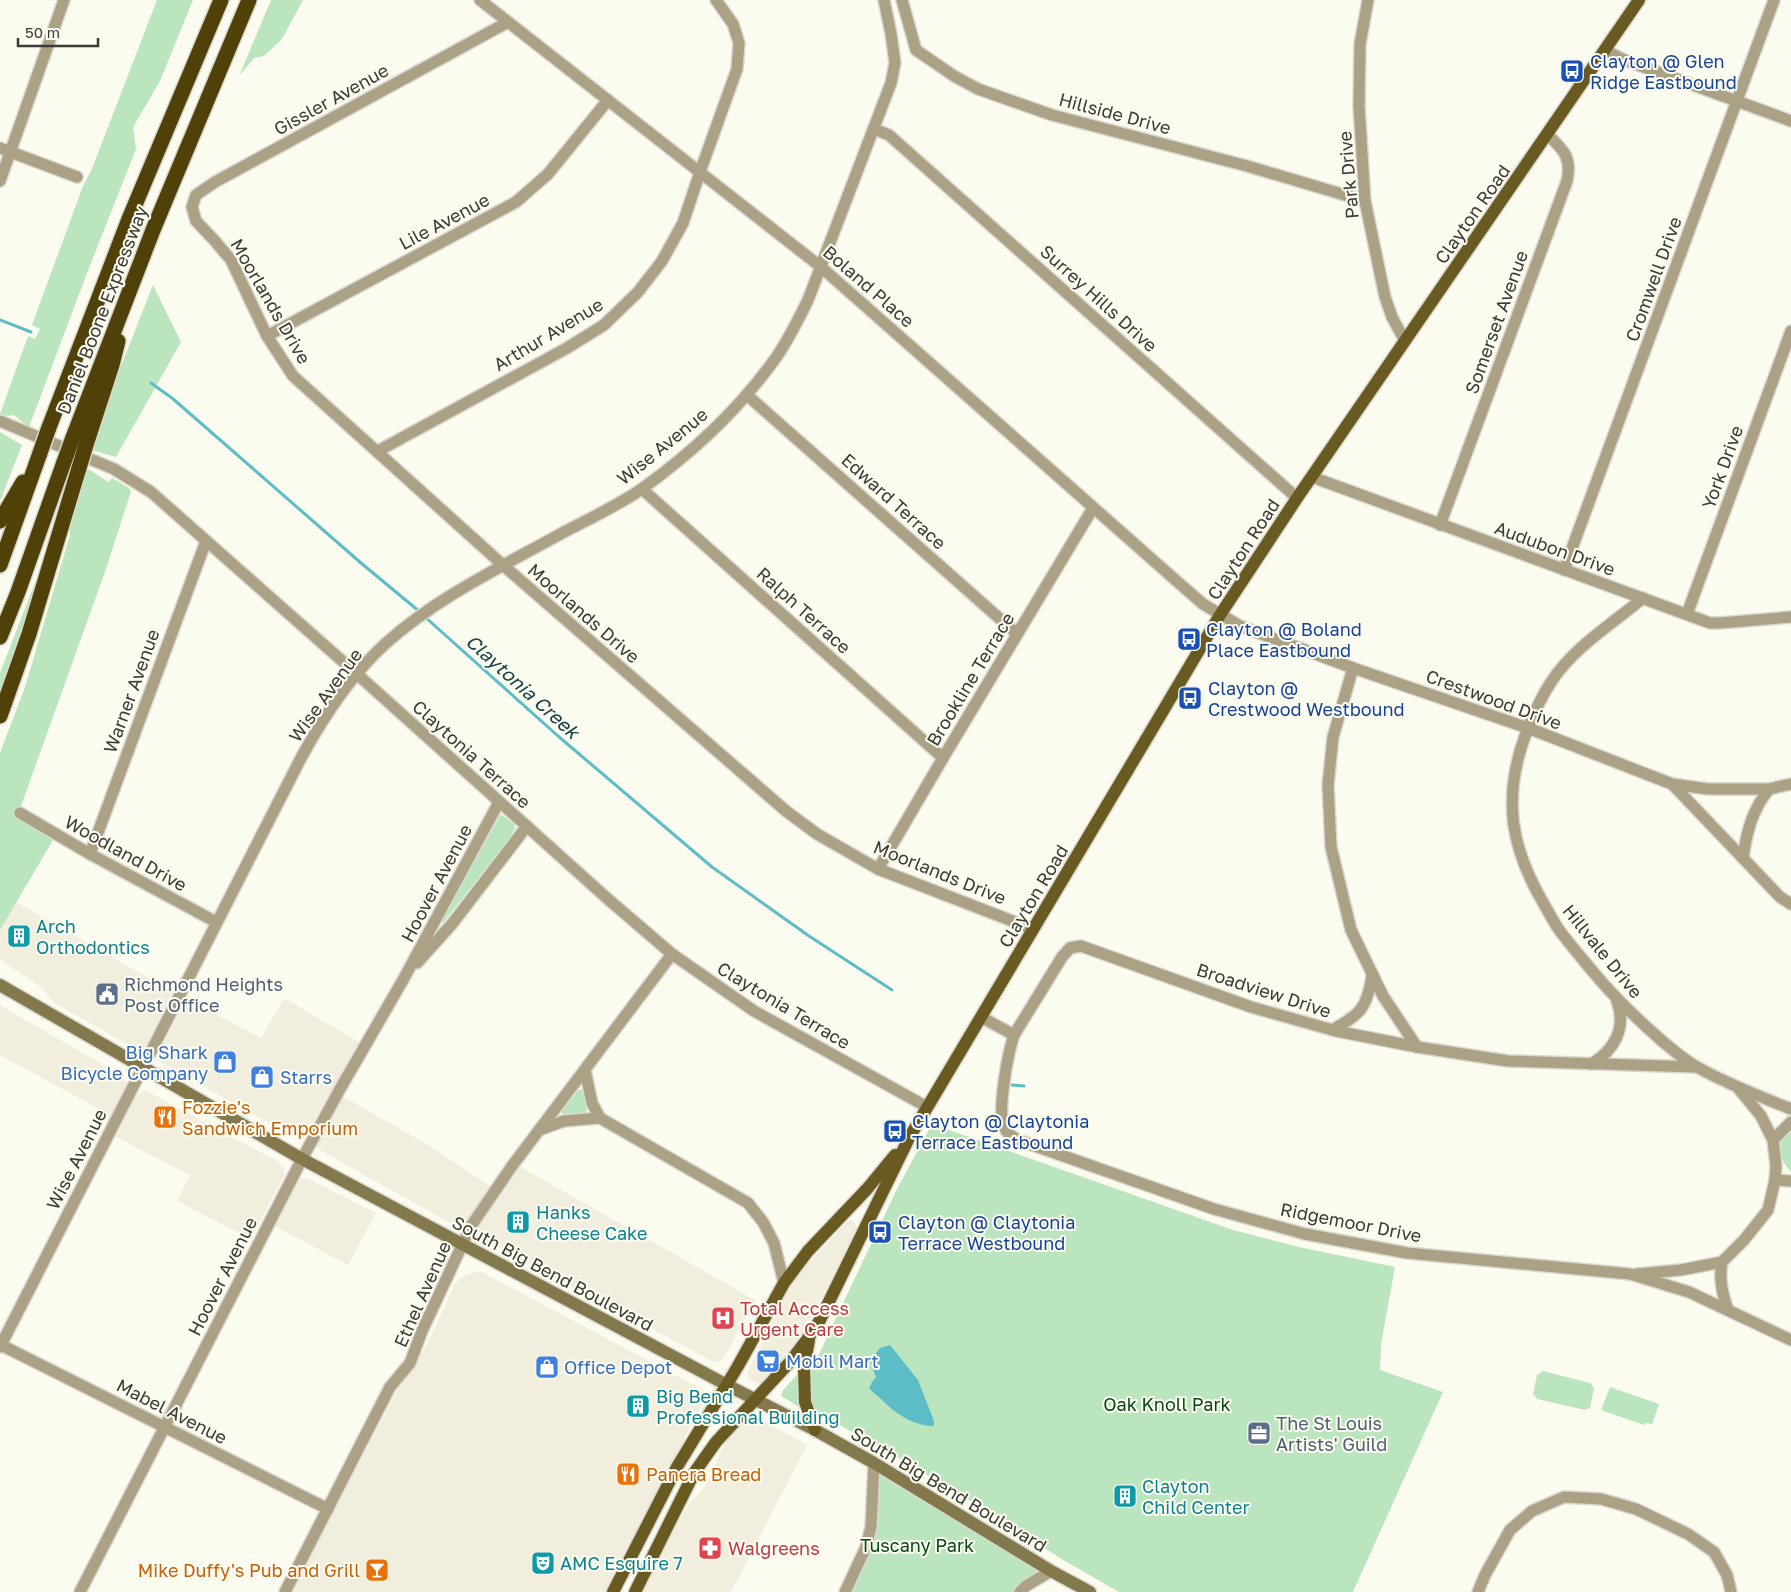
<svg xmlns="http://www.w3.org/2000/svg" width="1791" height="1592" viewBox="0 0 1791 1592" font-family="'Golos Text',sans-serif">
	<rect width="100%" height="100%" fill="#fcfbf0"/>
	<g fill="#f1eedd">
		<polygon points="16,902 173,992 145,1047 140,1050 135,1049 53,1002 41,987 0,960 0,930"/>
		<polygon points="284,998 359,1042 304,1138 300,1140 158,1061 157,1058 186,999 261,1038"/>
		<polygon points="0,1005 122,1076 127,1083 126,1088 112,1116 0,1055"/>
		<polygon points="145,1090 277,1161 284,1168 284,1176 251,1239 177,1201 190,1175 116,1137 136,1096"/>
		<polygon points="342,1096 423,1142 490,1186 466,1224 462,1226 448,1222 320,1150 317,1146 318,1141"/>
		<polygon points="519,1166 755,1300 723,1359 719,1362 714,1362 478,1237 478,1228 506,1182"/>
		<polygon points="307,1178 376,1213 348,1265 275,1226 297,1183 301,1179"/>
		<polygon points="851,1220 855,1223 857,1228 855,1234 796,1345 763,1382 759,1384 753,1381 749,1378 747,1374 750,1367 786,1295 798,1275 847,1222"/>
		<polygon points="480,1271 698,1387 702,1392 703,1402 605,1592 292,1592 396,1393 427,1345 455,1284 463,1276"/>
		<polygon points="755,1420 765,1422 807,1445 731,1592 642,1592 679,1521 688,1506 707,1484 725,1443 737,1429 747,1422"/>
	</g>
	<g fill="#bbe5be">
		<polygon points="157,0 193,0 160,81 133,127 136,149 87,273 29,427 14,415 8,416 0,414 28,336 35,339 40,329 32,325 83,186 91,171"/>
		<polygon points="271,0 303,0 282,39 264,56 254,58 239,76"/>
		<polygon points="153,285 181,342 116,457 92,450 112,389"/>
		<polygon points="0,432 22,445 0,501"/>
		<path d="M87 469C95 472 101 478 109 482L112 478 129 488 131 491 106 569 17 817 53 840 0 930V753L25 687 70 535 69 529Z"/>
		<polygon points="48,549 32,606 0,695 0,673"/>
		<polygon points="501,814 514,824 515,828 511,836 443,923 441,921"/>
		<polygon points="578,1090 582,1090 587,1108 586,1113 562,1114 562,1111"/>
		<path d="M932 1124 1233 1230 1299 1247 1395 1267 1381 1344 1380 1370 1443 1392 1353 1592H1119L1060 1558 986 1510 887 1451 814 1411C808 1399 807 1384 811 1371L897 1189Z"/>
		<path d="M1791 1127V1172C1782 1163 1776 1149 1782 1137 1784 1133 1788 1130 1791 1127Z"/>
		<polygon points="1543,1371 1590,1383 1594,1388 1590,1408 1585,1410 1537,1399 1533,1394 1537,1375"/>
		<polygon points="799,1373 799,1395 801,1406 799,1407 781,1396 783,1390"/>
		<polygon points="1610,1387 1659,1404 1652,1424 1646,1423 1644,1425 1601,1410"/>
		<polygon points="874,1463 1051,1571 1020,1592 845,1592 866,1547"/>
	</g>
	<path fill="#5dbdc7" d="M890 1345 918 1380 934 1421V1426C913 1426 895 1413 881 1399 877 1395 873 1393 869 1388L872 1382 876 1377 870 1361 880 1348Z"/>
	<g fill="none" stroke-linecap="round" stroke-linejoin="round">
		<g stroke="#5dbdc7" stroke-width="3">
			<polyline points="0,320 31,332"/>
			<polyline points="151,383 172,398 361,563 420,612"/>
			<polyline points="425,617 558,736 712,867 809,936 892,990"/>
			<polyline points="1012,1085 1024,1086"/>
		</g>
		<g stroke="#d9d8cf" stroke-width="14">
			<g id="street">
				<polyline points="480,0 821,267 1180,584 1203,604 1240,626 1353,668 1528,728 1672,784 1708,789 1769,789 1791,784"/>
				<polyline points="902,0 916,50 954,76 978,89 1052,115 1247,166 1365,201"/>
				<polyline points="1368,0 1360,44 1359,106 1365,201 1385,297 1392,317 1405,341"/>
				<polyline points="508,22 215,182 196,195 192,207 196,221 214,240 231,260 267,336 293,376 504,566 786,811 817,834 878,869 1033,929"/>
				<polyline points="1605,50 1622,59 1791,121"/>
				<polyline points="874,129 889,135 1297,498"/>
				<polyline points="0,148 77,177"/>
				<polyline points="0,181 64,0"/>
				<polyline points="267,336 516,202 548,174 608,100"/>
				<polyline points="747,395 1017,634"/>
				<polyline points="0,421 114,469 151,492 357,674 609,900 672,954 754,1011 927,1107"/>
				<polyline points="378,451 567,348 604,325 638,292 662,261 683,223 700,172 737,69 739,43 733,24 716,0"/>
				<polyline points="1312,477 1710,623 1720,623 1791,617"/>
				<polyline points="642,489 943,758"/>
				<path d="M1440 525 1567 181C1572 158 1564 150 1548 135"/>
				<polyline points="1564,570 1774,0"/>
				<path d="M1643 598C1611 625 1574 647 1551 682 1540 699 1532 717 1525 736 1502 800 1511 849 1545 906 1551 916 1556 927 1563 935 1573 948 1584 961 1594 973 1615 998 1637 1019 1661 1040 1673 1050 1684 1060 1697 1067 1727 1084 1759 1096 1791 1109"/>
				<polyline points="1687,614 1791,331"/>
				<polyline points="1353,668 1333,737 1328,785 1331,847 1351,930 1383,996 1417,1047"/>
				<polyline points="1672,784 1780,897 1791,904"/>
				<polyline points="20,813 90,854 216,922"/>
				<polyline points="90,854 206,541"/>
				<path d="M1743 858C1747 830 1752 811 1769 789"/>
				<polyline points="878,869 943,758 1093,508"/>
				<polyline points="417,963 452,924 527,826"/>
				<polyline points="981,1017 1014,1035 1062,957 1070,948 1081,946 1251,1007 1336,1031 1417,1047 1508,1061 1696,1067"/>
				<path d="M1332 1030C1360 1015 1367 1008 1372 976"/>
				<path d="M1014 1035C1008 1053 997 1110 1004 1127 1007 1134 1012 1136 1018 1140L1214 1209 1305 1234 1407 1253 1630 1274 1689 1292 1791 1340"/>
				<path d="M1591 1064C1614 1051 1627 1028 1617 1001"/>
				<polyline points="585,1070 592,1103 600,1118 748,1203 763,1222 774,1243 784,1283"/>
				<polyline points="539,1130 564,1121 600,1118"/>
				<polyline points="1773,1140 1791,1122"/>
				<polyline points="1775,1180 1791,1181"/>
				<path d="M1722 1262C1719 1279 1722 1293 1728 1310"/>
				<polyline points="1637,1274 1681,1270 1722,1262 1744,1240 1768,1210 1775,1180 1776,1166 1773,1140 1761,1116 1739,1089"/>
				<polyline points="1,1345 328,1509"/>
				<path d="M0 1347 302 756C324 716 351 675 385 644 437 597 503 566 564 532 589 519 621 504 643 488 693 452 739 409 775 359 788 341 798 320 808 300L891 83 895 63 891 34 884 0"/>
				<polyline points="80,1592 302,1159 340,1089 403,980 499,802"/>
				<polyline points="285,1592 390,1387 410,1363 422,1331 471,1226 512,1166 672,954"/>
				<polyline points="845,1592 866,1547 871,1527 874,1463"/>
				<polyline points="1020,1592 1026,1586 1051,1571"/>
				<polyline points="1478,1592 1485,1575 1510,1530 1532,1511 1564,1497 1601,1499 1636,1509 1688,1534 1714,1552 1727,1575 1731,1592"/>
			</g>
		</g>
		<g stroke="#d9d8cf" stroke-width="15">
			<polyline id="secondary" points="0,985 302,1159 727,1385 815,1430 874,1463 1051,1571 1090,1592"/>
		</g>
		<g stroke="#d9d8cf" stroke-width="15">
			<g id="primary">
				<polyline points="809,1340 804,1368 805,1402 815,1430"/>
				<polyline points="613,1592 677,1467 738,1366 784,1283 808,1251 867,1189 895,1155"/>
				<polyline points="635,1592 694,1473 716,1442 790,1362 809,1337 820,1320 909,1138 1220,615 1297,498 1639,0"/>
			</g>
		</g>
		<g stroke="#d9d8cf" stroke-width="18">
			<g id="highway">
				<polyline points="48,430 129,219 221,0"/>
				<polyline points="72,440 153,230 249,0"/>
				<polyline points="86,445 112,365 118,341"/>
				<polyline points="0,521 23,482"/>
				<polyline points="0,565 40,453"/>
				<polyline points="0,637 18,592 64,462"/>
				<polyline points="0,716 29,634 79,468"/>
			</g>
		</g>
		<use href="#street" stroke="#aba286" stroke-width="11"/>
		<use href="#secondary" stroke="#84784d" stroke-width="12"/>
		<use href="#primary" stroke="#695a21" stroke-width="12"/>
		<use href="#highway" stroke="#4f4108" stroke-width="15"/>
		<g stroke="#d9d8cf" stroke-width="18" stroke-linecap="butt">
			<g id="highway-bridge">
				<polyline points="40,453 48,430"/>
				<polyline points="64,462 72,440"/>
				<polyline points="79,468 86,445"/>
			</g>
		</g>
		<use href="#highway-bridge" stroke="#4f4108" stroke-width="15"/>
	</g>
	<defs>
		<g id="bus-square" transform="scale(1.25)"><rect x="-9" y="-9" width="18" height="18" rx="4" fill="#1a4fb4" stroke="#fcfbf0"/><path d="M-5-6H5V4H4V6H2V4H-2V6H-4V4H-5ZM-3.5-4V0h7V-4ZM-3.5 1.2v1.5H-2V1.2ZM2 1.2v1.5H3.5V1.2Z" fill="#fff"/></g>
		<g id="building-square" transform="scale(1.25)"><rect x="-9" y="-9" width="18" height="18" rx="4" fill="#0f9aa8" stroke="#fcfbf0"/><path d="M-4-6H4V6H1V3H-1V6H-4ZM-2.5-4.3h1.7v1.8h-1.7ZM.8-4.3h1.7v1.8H.8ZM-2.5-1h1.7V.8h-1.7ZM.8-1h1.7V.8H.8Z" fill="#fff"/></g>
		<g id="civic-square" transform="scale(1.25)"><rect x="-9" y="-9" width="18" height="18" rx="4" fill="#5c6f8a" stroke="#fcfbf0"/><path d="M-.6-6.5H3V-4.5H.6V-3L4-1V1h2V6H-6V1h2V-1L-.6-3ZM-1.2 2.5V6h2.4V2.5Z" fill="#fff"/></g>
		<g id="shop-square" transform="scale(1.25)"><rect x="-9" y="-9" width="18" height="18" rx="4" fill="#3f7fe0" stroke="#fcfbf0"/><path d="M-5-2.5h2.3a2.7 3.5 0 0 1 5.4 0H5L5.5 6h-11ZM-1.5-2.5h3a1.5 2.3 0 0 0-3 0Z" fill="#fff"/></g>
		<g id="restaurant-square" transform="scale(1.25)"><rect x="-9" y="-9" width="18" height="18" rx="4" fill="#e8710a" stroke="#fcfbf0"/><path d="M-5-6h1v4h1v-4h1v4h1v-4h1v5L-1.5 .5V6h-2V.5L-5-1ZM5-6V6H3V1.5H1.5Q1.5-4 5-6Z" fill="#fff"/></g>
		<g id="hospital-square" transform="scale(1.25)"><rect x="-9" y="-9" width="18" height="18" rx="4" fill="#e0444e" stroke="#fcfbf0"/><path d="M-5-5h3v3.5h4V-5h3V5h-3V1.5h-4V5h-3Z" fill="#fff"/></g>
		<g id="supermarket-square" transform="scale(1.25)"><rect x="-9" y="-9" width="18" height="18" rx="4" fill="#3f7fe0" stroke="#fcfbf0"/><path d="M-6-5.5h2.5l.6 2H6L4.5 2H-2.5L-4.4-4H-6ZM-1.5 3.2a1.3 1.3 0 1 0 .1 0ZM3 3.2a1.3 1.3 0 1 0 .1 0Z" fill="#fff"/></g>
		<g id="office-square" transform="scale(1.25)"><rect x="-9" y="-9" width="18" height="18" rx="4" fill="#5c6f8a" stroke="#fcfbf0"/><path d="M-6-3h4V-5.5h4V-3h4V5H-6ZM-1-4.5V-3h2v-1.5ZM-6 0V1H6V0Z" fill="#fff"/></g>
		<g id="pharmacy-square" transform="scale(1.25)"><rect x="-9" y="-9" width="18" height="18" rx="4" fill="#e0444e" stroke="#fcfbf0"/><path d="M-2-6h4v4h4v4h-4v4h-4v-4h-4v-4h4Z" fill="#fff"/></g>
		<g id="theatre-square" transform="scale(1.25)"><rect x="-9" y="-9" width="18" height="18" rx="4" fill="#0f9aa8" stroke="#fcfbf0"/><path d="M-5-5.5Q0-4 5-5.5V0Q5 5 0 6Q-5 5-5 0ZM-3.3-2.5H-1v1.5H-3.3ZM1-2.5H3.3v1.5H1ZM-2.8 1Q0 5.5 2.8 1Z" fill="#fff"/></g>
		<g id="bar-square" transform="scale(1.25)"><rect x="-9" y="-9" width="18" height="18" rx="4" fill="#e8710a" stroke="#fcfbf0"/><path d="M-6-5H6L.8 .8V4.5H3.5V6h-7V4.5H-.8V.8Z" fill="#fff"/></g>
	</defs>
	<g fill-rule="evenodd">
		<use href="#bus-square" x="1572" y="71"/>
		<use href="#bus-square" x="1189" y="639"/>
		<use href="#bus-square" x="1190" y="698"/>
		<use href="#building-square" x="19" y="936"/>
		<use href="#civic-square" x="107" y="994"/>
		<use href="#shop-square" x="225" y="1062"/>
		<use href="#shop-square" x="262" y="1077"/>
		<use href="#restaurant-square" x="165" y="1117"/>
		<use href="#bus-square" x="895" y="1131"/>
		<use href="#building-square" x="518" y="1222"/>
		<use href="#bus-square" x="880" y="1232"/>
		<use href="#hospital-square" x="723" y="1318"/>
		<use href="#supermarket-square" x="768" y="1361"/>
		<use href="#shop-square" x="547" y="1367"/>
		<use href="#building-square" x="638" y="1406"/>
		<use href="#office-square" x="1259" y="1433"/>
		<use href="#restaurant-square" x="628" y="1474"/>
		<use href="#building-square" x="1125" y="1496"/>
		<use href="#pharmacy-square" x="710" y="1548"/>
		<use href="#theatre-square" x="543" y="1563"/>
		<use href="#bar-square" x="377" y="1570"/>
	</g>
	<g text-anchor="middle" dominant-baseline="central" stroke-width="4" stroke-linejoin="round" paint-order="stroke">
		<g font-size="18" fill="#164399" stroke="#fcfbf0" text-anchor="start">
			<text x="1590" y="61">Clayton @ Glen<tspan x="1590" dy="21">Ridge Eastbound</tspan></text>
			<text x="1206" y="629">Clayton @ Boland<tspan x="1206" dy="21">Place Eastbound</tspan></text>
			<text x="1208" y="688">Clayton @<tspan x="1208" dy="21">Crestwood Westbound</tspan></text>
			<text x="912" y="1121">Clayton @ Claytonia<tspan x="912" dy="21">Terrace Eastbound</tspan></text>
			<text x="898" y="1222">Clayton @ Claytonia<tspan x="898" dy="21">Terrace Westbound</tspan></text>
		</g>
		<g font-size="18" fill="#3b3a36" stroke="#fcfbf0">
			<text transform="translate(331 99) rotate(-29)">Gissler Avenue</text>
			<text transform="translate(1115 113) rotate(15)">Hillside Drive</text>
			<text transform="translate(1348 175) rotate(-95)">Park Drive</text>
			<text transform="translate(1472 214) rotate(-55)">Clayton Road</text>
			<text transform="translate(444 221) rotate(-28)">Lile Avenue</text>
			<text transform="translate(1653 279) rotate(-70)">Cromwell Drive</text>
			<text transform="translate(869 286) rotate(41)">Boland Place</text>
			<text transform="translate(1099 298) rotate(42)">Surrey Hills Drive</text>
			<text transform="translate(271 301) rotate(60)">Moorlands Drive</text>
			<text transform="translate(102 310) rotate(-69)">Daniel Boone Expressway</text>
			<text transform="translate(1496 322) rotate(-70)">Somerset Avenue</text>
			<text transform="translate(548 334) rotate(-31)">Arthur Avenue</text>
			<text transform="translate(662 446) rotate(-39)">Wise Avenue</text>
			<text transform="translate(1722 467) rotate(-70)">York Drive</text>
			<text transform="translate(894 501) rotate(42)">Edward Terrace</text>
			<text transform="translate(1555 548) rotate(20)">Audubon Drive</text>
			<text transform="translate(1243 549) rotate(-57)">Clayton Road</text>
			<text transform="translate(804 610) rotate(42)">Ralph Terrace</text>
			<text transform="translate(584 613) rotate(41)">Moorlands Drive</text>
			<text transform="translate(970 679) rotate(-59)">Brookline Terrace</text>
			<text transform="translate(131 691) rotate(-70)">Warner Avenue</text>
			<text transform="translate(325 695) rotate(-54)">Wise Avenue</text>
			<text transform="translate(1494 699) rotate(20)">Crestwood Drive</text>
			<text transform="translate(472 754) rotate(42)">Claytonia Terrace</text>
			<text transform="translate(126 853) rotate(29)">Woodland Drive</text>
			<text transform="translate(940 872) rotate(22)">Moorlands Drive</text>
			<text transform="translate(436 883) rotate(-62)">Hoover Avenue</text>
			<text transform="translate(1033 896) rotate(-59)">Clayton Road</text>
			<text transform="translate(1603 951) rotate(51)">Hillvale Drive</text>
			<text transform="translate(1264 990) rotate(18)">Broadview Drive</text>
			<text transform="translate(784 1005) rotate(31)">Claytonia Terrace</text>
			<text transform="translate(76 1159) rotate(-63)">Wise Avenue</text>
			<text transform="translate(1351 1222) rotate(11)">Ridgemoor Drive</text>
			<text transform="translate(553 1273) rotate(28)">South Big Bend Boulevard</text>
			<text transform="translate(222 1276) rotate(-63)">Hoover Avenue</text>
			<text transform="translate(422 1294) rotate(-66)">Ethel Avenue</text>
			<text transform="translate(172 1411) rotate(27)">Mabel Avenue</text>
			<text transform="translate(949 1489) rotate(31)">South Big Bend Boulevard</text>
		</g>
		<g font-size="18" fill="#0d838f" stroke="#fcfbf0" text-anchor="start">
			<text x="36" y="926">Arch<tspan x="36" dy="21">Orthodontics</tspan></text>
			<text x="536" y="1212">Hanks<tspan x="536" dy="21">Cheese Cake</tspan></text>
			<text x="656" y="1396">Big Bend<tspan x="656" dy="21">Professional Building</tspan></text>
			<text x="1142" y="1486">Clayton<tspan x="1142" dy="21">Child Center</tspan></text>
			<text x="560" y="1563">AMC Esquire 7</text>
		</g>
		<g font-size="18" fill="#4e5e75" stroke="#fcfbf0" text-anchor="start">
			<text x="124" y="984">Richmond Heights<tspan x="124" dy="21">Post Office</tspan></text>
			<text x="1276" y="1423">The St Louis<tspan x="1276" dy="21">Artists' Guild</tspan></text>
		</g>
		<g font-size="18" fill="#366cbe" stroke="#fcfbf0" text-anchor="start">
			<text x="208" y="1052" text-anchor="end">Big Shark<tspan x="208" dy="21">Bicycle Company</tspan></text>
			<text x="280" y="1077">Starrs</text>
			<text x="786" y="1361">Mobil Mart</text>
			<text x="564" y="1367">Office Depot</text>
		</g>
		<g font-size="18" fill="#c56008" stroke="#fcfbf0" text-anchor="start">
			<text x="182" y="1107">Fozzie's<tspan x="182" dy="21">Sandwich Emporium</tspan></text>
			<text x="646" y="1474">Panera Bread</text>
			<text x="360" y="1570" text-anchor="end">Mike Duffy's Pub and Grill</text>
		</g>
		<g font-size="18" fill="#be3a42" stroke="#fcfbf0" text-anchor="start">
			<text x="740" y="1308">Total Access<tspan x="740" dy="21">Urgent Care</tspan></text>
			<text x="728" y="1548">Walgreens</text>
		</g>
		<g font-size="18" fill="#094718" stroke="#fcfbf0">
			<text x="1167" y="1404">Oak Knoll Park</text>
			<text x="917" y="1545">Tuscany Park</text>
		</g>
		<g font-size="19" font-style="italic" fill="#174448" stroke="#fcfbf0">
			<text transform="translate(523 686) rotate(42)">Claytonia Creek</text>
		</g>
	</g>
	<path d="M18 38v8h80v-8" fill="none" stroke="#3b3a36" stroke-width="2.5"/>
	<text x="25" y="38" font-size="15" fill="#3b3a36" stroke="#fcfbf0" stroke-width="4" paint-order="stroke">50 m</text>
</svg>
